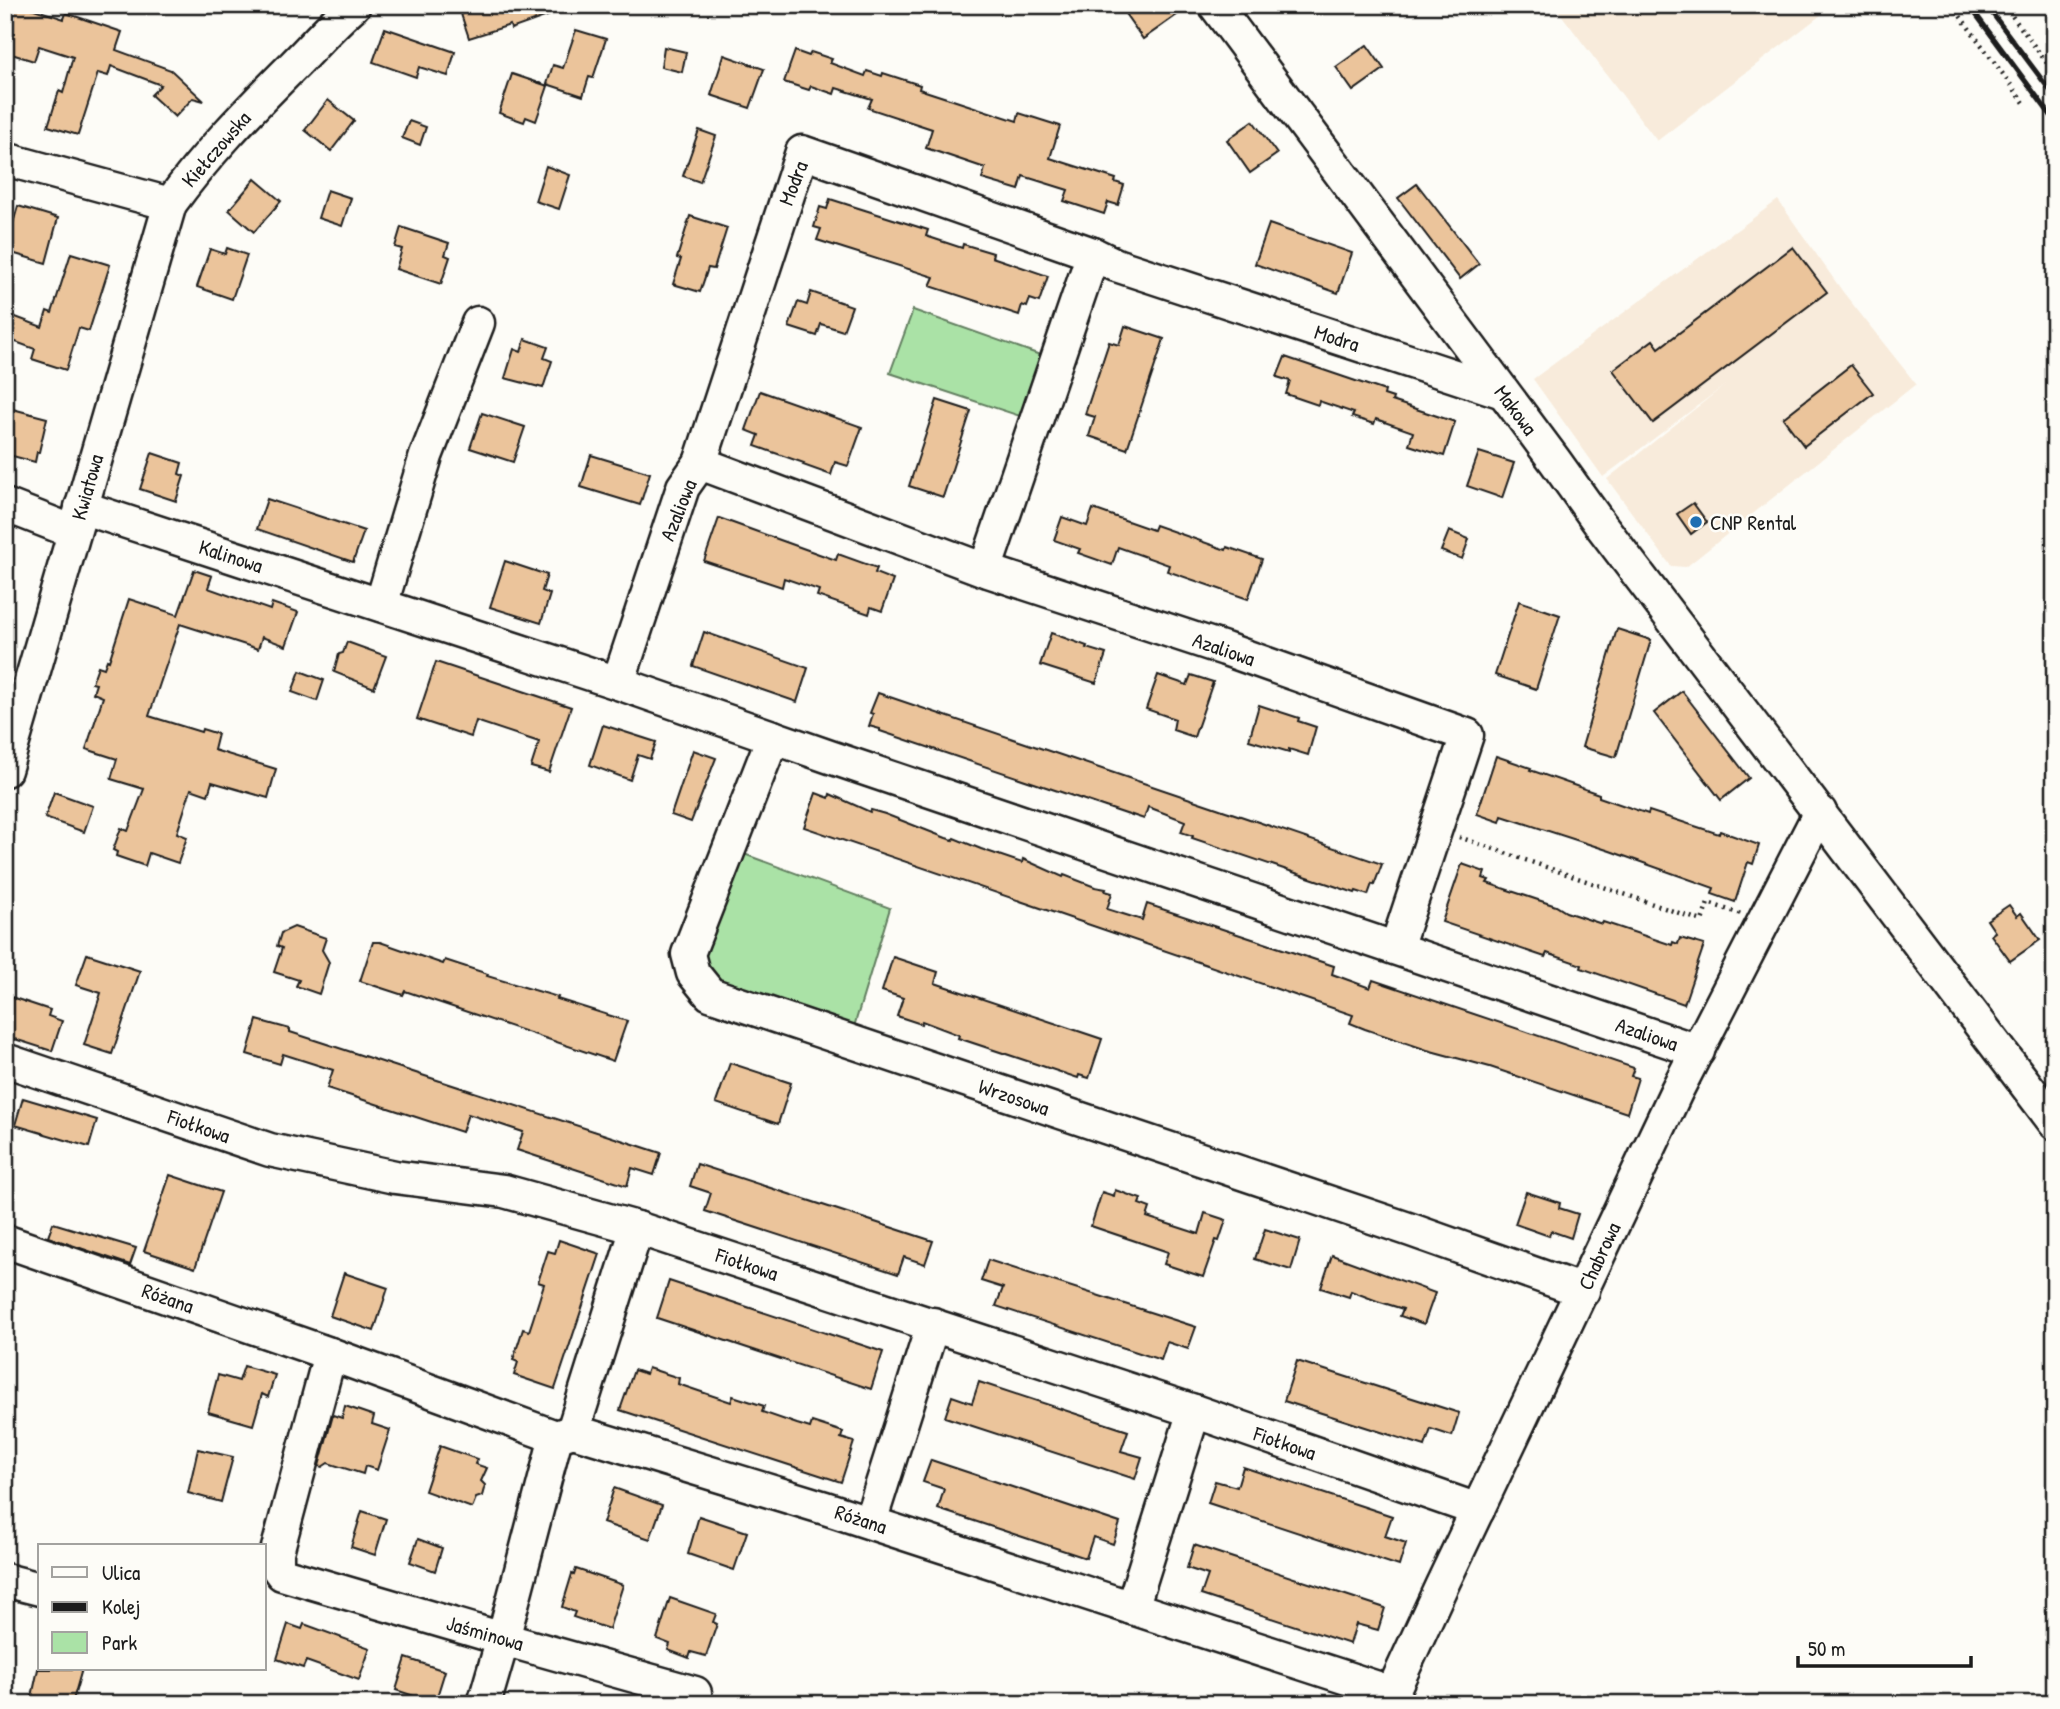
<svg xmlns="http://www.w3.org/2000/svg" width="2060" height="1709" viewBox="0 0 2060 1709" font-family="'Patrick Hand',sans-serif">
	<rect width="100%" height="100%" fill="#fdfcf7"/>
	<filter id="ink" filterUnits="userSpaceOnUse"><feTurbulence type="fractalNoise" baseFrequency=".0143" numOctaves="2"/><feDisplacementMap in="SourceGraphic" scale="14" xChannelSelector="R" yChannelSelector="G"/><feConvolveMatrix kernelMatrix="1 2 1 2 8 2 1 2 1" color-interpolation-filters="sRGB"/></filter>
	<g filter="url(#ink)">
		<g fill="#f8ebdb">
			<polygon points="1554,5 1834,5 1657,141"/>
			<polygon points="1778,200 1843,292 1916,384 1686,567 1671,566 1607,479 1725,385 1603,477 1533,379"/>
		</g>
		<g fill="#aae2a6" stroke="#637f61" stroke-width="2">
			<polygon points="913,310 1043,356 1026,418 890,373"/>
			<polygon points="744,854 890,908 853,1030 707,977 696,955"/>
		</g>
		<g fill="#ebc49b" stroke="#1c1c1c" stroke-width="2">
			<polygon points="5,5 22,5 64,19 66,13 122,32 116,50 171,70 204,101 193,98 175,117 151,95 161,85 111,66 108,76 98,73 78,135 48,126 59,91 63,93 73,57 39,46 34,61 5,52"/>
			<polygon points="458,5 569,5 570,8 511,29 510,25 469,38"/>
			<polygon points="1119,5 1191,5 1143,39"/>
			<polygon points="385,28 455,52 448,76 419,67 416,77 373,62"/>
			<polygon points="576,30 606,39 593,78 589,77 583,96 547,84 553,65 563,68"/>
			<polygon points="1367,45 1384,69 1353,91 1336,67"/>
			<polygon points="664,47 686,52 682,72 661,67"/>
			<polygon points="795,51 809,56 811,52 832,59 830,63 865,76 867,71 882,76 883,73 920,85 919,89 1017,121 1019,113 1060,126 1050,158 1116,179 1115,182 1124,185 1118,205 1108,202 1104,214 1064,201 1068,190 1023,176 1019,190 982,179 985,168 926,148 932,129 868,108 872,99 836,88 834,94 811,86 809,90 784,82"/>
			<polygon points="724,55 764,69 750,108 711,95"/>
			<polygon points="512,74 548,86 536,121 526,117 524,122 499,113"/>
			<polygon points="328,100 354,121 331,151 305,130"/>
			<polygon points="409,121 426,127 420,145 402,138"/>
			<polygon points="1253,121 1277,154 1250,173 1227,140"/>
			<polygon points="699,130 716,136 700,182 683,176"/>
			<polygon points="546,166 570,175 559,209 535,201"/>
			<polygon points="255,179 281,201 254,232 229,210"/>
			<polygon points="1417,184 1479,264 1460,279 1398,198"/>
			<polygon points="327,190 351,198 342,226 318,218"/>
			<polygon points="830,199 928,230 926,236 962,248 963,244 993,253 992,257 1048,276 1039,302 1030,299 1027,307 1022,305 1019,315 930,286 934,277 817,240 821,229 814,227 820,207 827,209"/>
			<polygon points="18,206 58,218 46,263 5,251"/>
			<polygon points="690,216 727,228 714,269 708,268 700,292 673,284 681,259 677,258"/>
			<polygon points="1269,224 1352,253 1338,293 1255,264"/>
			<polygon points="401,227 449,243 445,255 450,257 441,284 396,269 402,249 395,247"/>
			<polygon points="1793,247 1827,292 1653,423 1613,370 1653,340 1659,348"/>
			<polygon points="227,248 247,255 232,299 197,287 210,249 225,254"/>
			<polygon points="71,253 110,265 89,331 79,328 66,370 32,359 35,349 5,338 5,313 42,327 47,311 52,313"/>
			<polygon points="811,292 852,306 843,331 821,324 817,336 789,327 798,302 807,305"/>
			<polygon points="1125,326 1164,339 1127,449 1089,436 1095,417 1085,414 1109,342 1119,345"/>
			<polygon points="525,339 548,347 544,358 552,361 543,388 505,378 514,349 521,352"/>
			<polygon points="1285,357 1385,391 1384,395 1393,398 1392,401 1455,422 1444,456 1409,445 1413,432 1376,419 1374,424 1352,417 1354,413 1319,401 1318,405 1286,394 1290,381 1277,377"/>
			<polygon points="1851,365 1873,393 1804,446 1783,418"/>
			<polygon points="760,391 862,427 848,466 835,462 831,475 803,465 804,463 755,446 759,435 746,430"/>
			<polygon points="937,400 971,411 943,497 909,486"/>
			<polygon points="5,407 47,418 39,452 37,452 35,462 5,454"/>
			<polygon points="482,413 525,427 513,462 470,448"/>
			<polygon points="1479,452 1514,463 1502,498 1467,486"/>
			<polygon points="152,453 182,463 179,474 184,476 176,501 140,489"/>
			<polygon points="591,455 650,473 640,505 581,487"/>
			<polygon points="267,499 364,531 353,562 257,529"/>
			<polygon points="1693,503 1707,522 1691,534 1677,514"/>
			<polygon points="1093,509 1153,530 1155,525 1226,550 1227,547 1262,559 1248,599 1167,571 1169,565 1118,547 1112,565 1078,553 1080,549 1054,540 1062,517 1087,526"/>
			<polygon points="719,518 819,554 836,560 838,554 877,568 875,573 893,580 882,611 871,607 869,614 817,596 819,590 784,578 782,587 704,561"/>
			<polygon points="1449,531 1469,539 1462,559 1441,551"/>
			<polygon points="505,561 547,575 542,591 550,594 541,623 490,607"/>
			<polygon points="194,570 212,576 208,588 270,610 272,603 298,612 286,646 262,637 258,649 180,624 149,716 201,732 202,729 218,734 214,750 276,769 268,798 212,782 208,795 191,789 177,833 187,837 178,863 149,853 145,866 116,856 117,852 113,850 121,828 128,831 144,789 111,779 117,759 86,749 103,697 93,693 96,684 92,683 98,666 104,668 107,660 109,661 129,599 178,615"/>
			<polygon points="1519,601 1560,615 1536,689 1495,675"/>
			<polygon points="1617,629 1651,640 1616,757 1582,747"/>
			<polygon points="704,632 808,668 797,702 693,666"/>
			<polygon points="1051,633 1087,646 1086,648 1106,654 1096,683 1040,665"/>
			<polygon points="347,642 386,656 374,688 334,672 339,654 343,653"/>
			<polygon points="436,662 571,707 549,772 531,767 539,742 476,721 471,737 417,719"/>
			<polygon points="300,671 324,680 317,701 292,692"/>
			<polygon points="1158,675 1187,685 1191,675 1213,682 1194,737 1173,730 1175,719 1146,709"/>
			<polygon points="1682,691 1749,778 1721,800 1654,713"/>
			<polygon points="878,693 1382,864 1374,885 1372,884 1368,895 1356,891 1355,893 1192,838 1193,836 1181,832 1185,821 1151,808 1148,807 1144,819 1132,815 1132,816 880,731 880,729 869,726 873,714 870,713"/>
			<polygon points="1259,705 1299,718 1298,721 1316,727 1308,755 1289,749 1289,752 1249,740"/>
			<polygon points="603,725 656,742 650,759 638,755 630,780 590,765"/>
			<polygon points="693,750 716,758 691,822 671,815"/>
			<polygon points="1496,756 1531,768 1530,770 1599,794 1599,797 1648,814 1649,811 1719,834 1720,831 1759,845 1753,864 1748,862 1735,902 1712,894 1714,888 1610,851 1502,816 1500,822 1477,814"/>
			<polygon points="54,792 93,806 84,832 45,818"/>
			<polygon points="816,793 829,798 830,794 870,812 871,810 885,814 946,838 953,840 954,838 981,849 1022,863 1023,859 1063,877 1064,875 1095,887 1106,889 1105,891 1112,893 1107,909 1142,920 1147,904 1334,966 1332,974 1370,988 1373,980 1634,1068 1631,1076 1638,1078 1627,1113 1490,1067 1427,1050 1365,1029 1350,1023 1353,1015 804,827"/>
			<polygon points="1462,864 1485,872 1483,878 1489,880 1487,883 1556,906 1566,912 1602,924 1603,922 1672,945 1673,942 1678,944 1680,938 1704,945 1684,1004 1581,968 1582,965 1547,953 1545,957 1442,922"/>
			<polygon points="2009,905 2017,916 2021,913 2040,940 2010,961 1991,935 1995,932 1987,920"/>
			<polygon points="294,927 326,938 322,950 329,962 319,994 296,986 299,980 274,972 282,948 277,946 281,933"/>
			<polygon points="373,942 380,942 443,964 445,960 488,974 487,976 558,997 557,999 627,1021 613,1061 405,991 403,995 360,981"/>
			<polygon points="87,954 140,971 112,1054 84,1045 101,993 76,985"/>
			<polygon points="893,957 938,972 935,983 1102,1039 1089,1078 1079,1075 1078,1078 958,1038 959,1035 922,1021 921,1024 897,1016 903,998 882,991"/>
			<polygon points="5,995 50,1010 48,1016 62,1021 52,1051 5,1036"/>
			<polygon points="257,1020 290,1029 290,1032 661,1153 654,1175 632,1168 627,1186 517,1150 523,1132 490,1121 468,1114 462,1132 327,1088 333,1070 283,1054 280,1064 247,1054"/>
			<polygon points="730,1063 791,1083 778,1124 716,1103"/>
			<polygon points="23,1098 97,1120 89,1147 15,1125"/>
			<polygon points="697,1164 933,1241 925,1264 904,1257 898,1274 705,1211 711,1193 690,1186"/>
			<polygon points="170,1175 221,1192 195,1268 144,1251"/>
			<polygon points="1115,1190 1141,1199 1139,1204 1150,1208 1147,1217 1199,1234 1205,1213 1226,1220 1219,1241 1216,1240 1203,1277 1164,1264 1168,1252 1091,1226 1102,1192 1114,1196"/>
			<polygon points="1526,1192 1560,1203 1559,1208 1578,1214 1571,1238 1551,1231 1549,1236 1515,1224"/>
			<polygon points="53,1223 136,1248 130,1265 48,1237"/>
			<polygon points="1265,1229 1300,1240 1291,1270 1255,1259"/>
			<polygon points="559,1240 600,1254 555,1389 514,1375 518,1362 513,1360 523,1329 529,1331 533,1319 544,1284 538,1282 548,1251 555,1253"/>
			<polygon points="1332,1255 1435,1293 1424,1324 1400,1316 1403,1309 1377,1301 1351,1291 1349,1297 1321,1288"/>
			<polygon points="988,1260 1196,1327 1188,1349 1167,1342 1161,1360 996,1306 1003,1288 981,1281"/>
			<polygon points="344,1273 388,1288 374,1331 330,1316"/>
			<polygon points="669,1281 883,1352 871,1389 657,1318"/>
			<polygon points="1297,1361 1459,1413 1452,1436 1431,1429 1425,1446 1284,1401"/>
			<polygon points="244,1366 275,1375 268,1397 262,1394 253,1425 208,1412 218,1375 239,1381"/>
			<polygon points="648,1368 679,1378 678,1384 731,1402 733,1396 764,1406 762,1412 797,1424 810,1428 812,1422 843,1432 841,1438 854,1442 841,1482 620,1410 634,1370 646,1374"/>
			<polygon points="979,1382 1128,1431 1121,1451 1142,1457 1135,1479 945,1417 952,1396 972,1403"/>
			<polygon points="345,1406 374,1416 372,1424 390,1430 377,1470 365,1466 363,1474 328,1463 322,1467 319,1466 333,1415 342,1418"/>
			<polygon points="440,1446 477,1459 475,1464 487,1468 481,1481 485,1485 482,1496 476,1498 472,1508 425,1491"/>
			<polygon points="198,1449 233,1457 221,1502 188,1493"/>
			<polygon points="931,1460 1120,1523 1113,1544 1093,1537 1086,1558 938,1509 944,1489 923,1482"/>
			<polygon points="1243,1467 1392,1516 1385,1536 1406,1543 1399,1566 1208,1503 1215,1481 1237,1487"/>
			<polygon points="614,1488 662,1505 650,1539 603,1523"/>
			<polygon points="362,1511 386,1519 375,1555 351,1547"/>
			<polygon points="699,1516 747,1532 734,1570 688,1554"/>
			<polygon points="418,1539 442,1548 435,1571 410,1562"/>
			<polygon points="1194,1545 1385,1608 1378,1630 1356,1624 1350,1644 1201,1595 1208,1575 1187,1568"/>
			<polygon points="576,1569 623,1585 609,1629 573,1617 575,1612 562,1607 572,1574 574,1575"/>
			<polygon points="670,1598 716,1614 713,1622 717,1624 706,1656 691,1652 689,1658 668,1650 670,1644 657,1639"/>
			<polygon points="288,1624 302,1629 304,1624 370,1648 359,1680 306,1661 303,1668 277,1659"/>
			<polygon points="406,1658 445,1671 435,1703 396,1690"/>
			<polygon points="38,1669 82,1669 72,1704 42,1704 31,1701"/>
		</g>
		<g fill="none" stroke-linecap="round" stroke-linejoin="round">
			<g stroke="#1c1c1c" stroke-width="37">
				<g id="minor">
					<polyline points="1215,5 1555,461 1600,524 2055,1123"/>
					<polyline points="5,159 170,204"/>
					<polyline points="700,463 802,152 1093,254 1116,265 1503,392"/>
					<polyline points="5,505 74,532"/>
					<polyline points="81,507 618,683 830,757 1698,1051"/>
					<polyline points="985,570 1093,254"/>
					<polyline points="381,605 426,456 478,323"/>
					<polyline points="618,683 683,487 700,463 985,570 1225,649 1467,735 1396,948"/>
					<polyline points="773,737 688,954 693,973 710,994 1411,1230 1583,1291"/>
					<path d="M5 770 170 204C206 154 249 110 292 67 313 46 332 24 354 5"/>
					<polyline points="5,1060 270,1150 395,1177 504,1191 637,1228 1194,1411 1478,1510"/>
					<polyline points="5,1241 330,1354 556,1437 573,1431 825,1508 1393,1693"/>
					<polyline points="330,1354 277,1552 277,1567 282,1574 503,1639 695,1693"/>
					<polyline points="573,1431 637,1228"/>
					<polyline points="870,1522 933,1324"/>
					<polyline points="5,1580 40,1589"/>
					<polyline points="1132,1608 1194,1411"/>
					<polyline points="484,1704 503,1639 556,1437"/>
					<polyline points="1387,1704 1441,1587 1677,1090 1820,812"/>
				</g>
			</g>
			<g stroke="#1c1c1c" stroke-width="4.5" stroke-dasharray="2 5" stroke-linecap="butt">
				<polyline points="1952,5 2025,104"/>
				<polyline points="2004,5 2055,74"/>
				<polyline points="1459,837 1702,921 1708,903 1741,914"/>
			</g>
			<use href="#minor" stroke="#fdfcf7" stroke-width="32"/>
			<g stroke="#1c1c1c" stroke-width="5">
				<polyline points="1969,5 2055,121"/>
				<polyline points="1986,5 2055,97"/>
			</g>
		</g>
	</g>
	<circle fill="#1f6fb2" stroke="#fdfcf7" stroke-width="2.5" cx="1696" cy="522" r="7"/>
	<g text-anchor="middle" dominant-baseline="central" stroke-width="5" stroke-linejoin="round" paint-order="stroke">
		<g font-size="21" fill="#1c1c1c" stroke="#fdfcf7">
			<text transform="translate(216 149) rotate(-49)">Kiełczowska</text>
			<text transform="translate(793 183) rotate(-69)">Modra</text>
			<text transform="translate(1337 338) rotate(18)">Modra</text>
			<text transform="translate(1516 410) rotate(53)">Makowa</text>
			<text transform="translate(87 487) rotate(-74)">Kwiatowa</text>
			<text transform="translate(678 510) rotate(-68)">Azaliowa</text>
			<text transform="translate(231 556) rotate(18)">Kalinowa</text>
			<text transform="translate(1224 649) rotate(19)">Azaliowa</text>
			<text transform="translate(1647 1034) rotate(19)">Azaliowa</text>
			<text transform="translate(1014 1097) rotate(19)">Wrzosowa</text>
			<text transform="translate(199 1126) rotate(19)">Fiołkowa</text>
			<text transform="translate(1599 1256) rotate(-65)">Chabrowa</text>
			<text transform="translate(747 1264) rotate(18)">Fiołkowa</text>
			<text transform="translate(168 1298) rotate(19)">Różana</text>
			<text transform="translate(1285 1443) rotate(19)">Fiołkowa</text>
			<text transform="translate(861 1519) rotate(18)">Różana</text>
			<text transform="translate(485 1633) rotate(16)">Jaśminowa</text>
		</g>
		<g font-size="21" fill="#1c1c1c" stroke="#fdfcf7" text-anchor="start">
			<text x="1710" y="522">CNP Rental</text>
		</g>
	</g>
	<rect width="2060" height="1709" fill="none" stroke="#fdfcf7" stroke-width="28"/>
	<rect x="14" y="14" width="2032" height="1681" fill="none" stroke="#1c1c1c" stroke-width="2.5" filter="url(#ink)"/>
	<rect x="38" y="1544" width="228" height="126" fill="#fdfcf7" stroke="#a3a29f" stroke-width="2"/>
	<rect x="52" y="1567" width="35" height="10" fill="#fdfcf7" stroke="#a3a29f" stroke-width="2"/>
	<text x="102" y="1580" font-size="21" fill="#1c1c1c">Ulica</text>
	<rect x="52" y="1602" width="35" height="10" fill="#1c1c1c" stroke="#a3a29f" stroke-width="2"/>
	<text x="102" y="1614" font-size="21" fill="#1c1c1c">Kolej</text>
	<rect x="52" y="1632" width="35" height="21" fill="#aae2a6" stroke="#a3a29f" stroke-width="2"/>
	<text x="102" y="1650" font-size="21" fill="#1c1c1c">Park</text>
	<path d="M1798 1656v10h173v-10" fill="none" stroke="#1c1c1c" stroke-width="3.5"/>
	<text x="1808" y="1656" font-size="21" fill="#1c1c1c" stroke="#fdfcf7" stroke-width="5" paint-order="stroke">50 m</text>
</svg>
